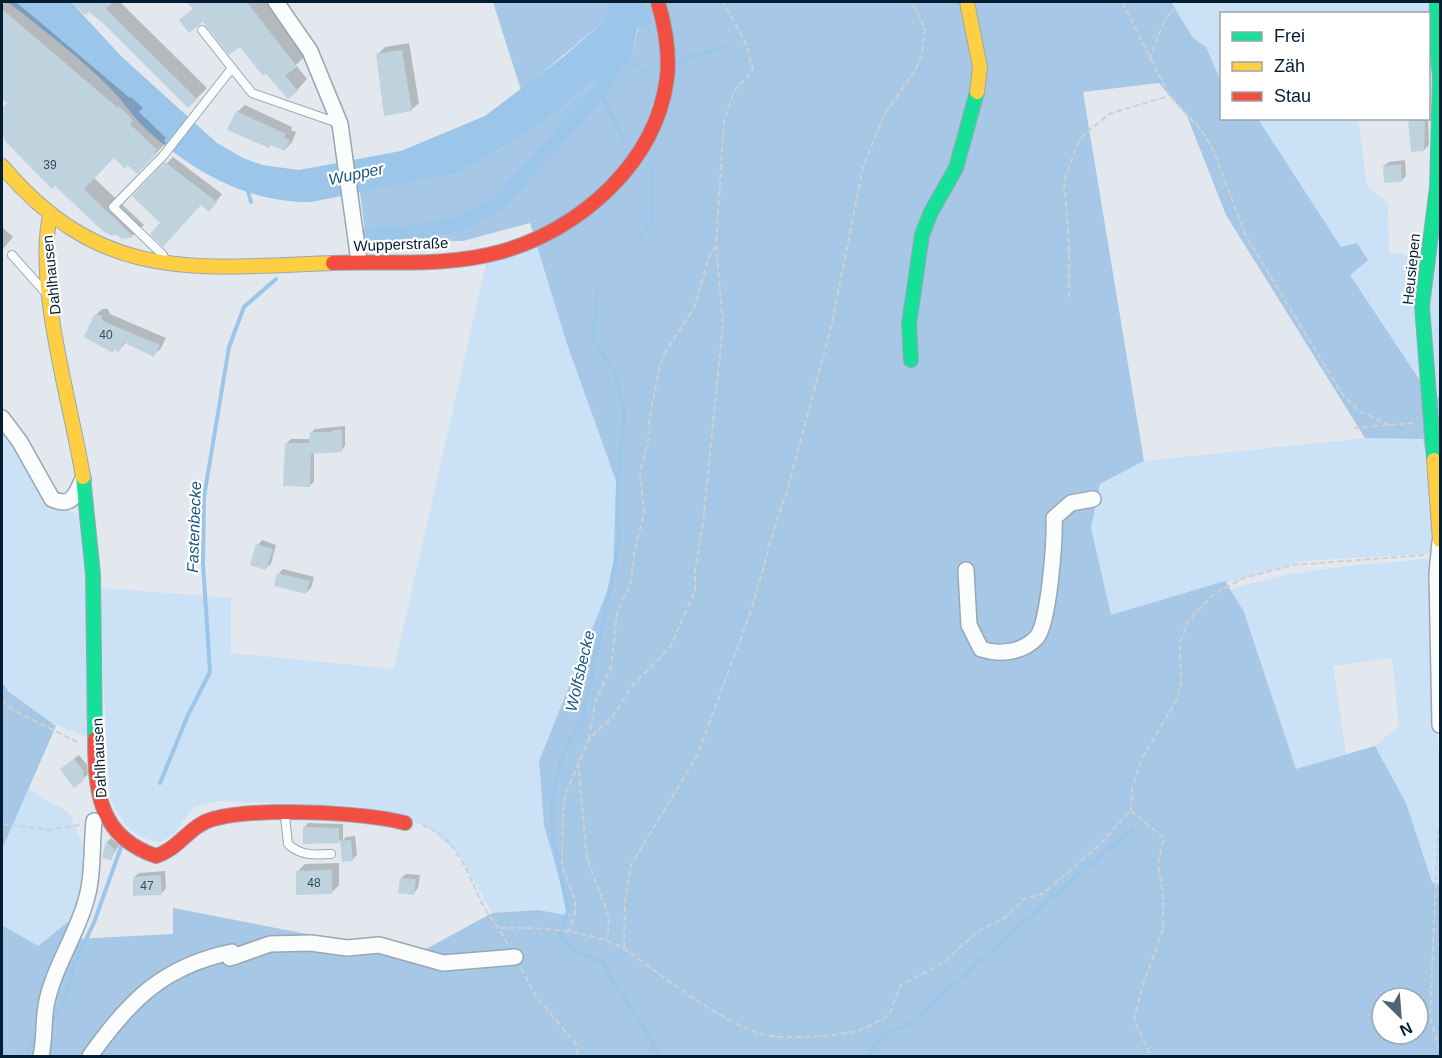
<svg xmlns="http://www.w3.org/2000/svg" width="1442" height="1058" viewBox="0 0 1442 1058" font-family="Arial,sans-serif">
	<rect width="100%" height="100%" fill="#e2e8ee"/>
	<g fill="#cae1f6">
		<polygon points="1171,2 1440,2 1440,396 1433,400 1350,275 1341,247 1258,119 1358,119 1367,186 1388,203 1389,253 1427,256 1435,193 1428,14 1222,14 1221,81 1206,47 1193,38"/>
		<path d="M540 247 567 344 616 481 613 577 539 761 544 825 570 916 538 910 492 913 459 854 426 826 360 806 217 801 193 807 175 833 161 842C133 839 121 822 110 797L101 640 102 588 231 598V653L394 669 486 264Z"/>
		<path d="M2 420 51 501 86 520 90 738C58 727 22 710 2 682Z"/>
		<polygon points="1365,438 1423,439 1435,553 1304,561 1110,616 1091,528 1101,484 1145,461"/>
		<path d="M1433 558 1434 714 1440 765V885L1432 882 1406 803 1375 746 1399 726 1392 658 1333 666 1346 754 1296 769 1244 612 1231 590C1296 567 1365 566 1433 558Z"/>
		<polygon points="28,789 69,813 89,859 83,910 38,946 2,925 2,849"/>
	</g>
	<g fill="#a6c7e5" fill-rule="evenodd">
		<polygon points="493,2 609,2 609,11 601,24 521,90"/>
		<path d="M645 2H1171L1193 38 1206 47 1221 81 1222 118 1258 119 1341 247 1357 243 1368 260 1350 275 1433 400 1440 396V536L1423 439 1365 438 1226 215 1187 116 1159 83 1083 92 1144 461 1100 484 1091 528 1111 615 1225 581 1244 612 1296 769 1375 746 1406 803 1432 882 1440 885V1056H2V925L38 946 83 910 74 939 173 934V908L415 955 492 913 538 910 570 916 544 825 539 761 613 577 616 481 567 344 530 223 463 241 366 240 360 192 458 173 510 144 554 115 577 94 632 53ZM1382 998H1418V1034H1382Z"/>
		<polygon points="2,682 9,692 56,726 2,849"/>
	</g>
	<path fill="#9cc5ea" d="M8 2H71L122 57 217 143 243 158 262 165 299 170 401 151 485 116 563 57 601 24 609 11V2H644L651 24 638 27 632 53 577 94 554 115 510 144 458 173 311 202C249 203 193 172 148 131 134 119 125 103 112 90 81 58 43 30 8 2Z"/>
	<g fill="#0003">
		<polygon points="2,2 16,2 130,98 131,97 143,108 139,112 166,138 164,141 166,143 137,172 114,156 94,178 144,225 133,235 122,238 6,140 2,129 2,112 9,103 2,97"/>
		<polygon points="73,2 120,2 207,88 189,106 104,22 89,10 85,13"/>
		<polygon points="189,2 266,2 306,55 296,65 307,79 297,90 240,44 203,20 181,20 194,8"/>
		<polygon points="409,43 419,103 411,110 378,54 385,47"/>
		<polygon points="245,105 292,127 291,130 296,132 292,142 285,150 237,112"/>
		<polygon points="1411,118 1428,118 1429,145 1424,150 1410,120"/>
		<polygon points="173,157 222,194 215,203 201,204 163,223 134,196"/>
		<polygon points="1405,160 1406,176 1401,181 1384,166 1389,162"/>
		<polygon points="2,227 13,237 2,250"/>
		<polygon points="102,309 108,309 110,314 166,338 161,348 154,355 126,342 119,350 95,316"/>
		<polygon points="345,426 345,446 341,451 314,453 314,482 309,486 287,443 291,439 311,439 311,433 315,429"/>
		<polygon points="262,540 276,545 271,564 266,568 258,545"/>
		<polygon points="283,569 314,577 311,588 306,593 279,573"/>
		<polygon points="79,755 87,765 88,774 83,779 66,765"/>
		<polygon points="308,823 343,824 343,840 346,837 355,836 357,855 352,860 343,861 341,839 339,842 304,828"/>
		<polygon points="111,838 119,845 111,859 104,856 107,842"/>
		<polygon points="339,863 339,885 332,892 297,872 305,864"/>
		<polygon points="165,871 166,888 162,893 134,877 139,873"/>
		<polygon points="406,874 420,875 418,888 414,893 401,878"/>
	</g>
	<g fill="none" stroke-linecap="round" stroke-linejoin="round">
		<g stroke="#9cc5ea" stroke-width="4">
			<polyline points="620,59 647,71"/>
			<polyline points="678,61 726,46"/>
			<polyline points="600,92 623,140"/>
			<polyline points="247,188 251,202"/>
			<polyline points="637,243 652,220 652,168"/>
			<polyline points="598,287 593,339 616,375 624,412 618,480 619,545 583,716 561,759 553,798 553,837 568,911 561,933 567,944 579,953 601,961 661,1056"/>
			<polyline points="160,783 188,715 210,672 203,563 204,497 229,347 244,307 276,279"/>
			<polyline points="52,1021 66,998 74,966 95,920 121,847"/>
			<polyline points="24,1056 38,1035"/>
			<polyline points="867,1056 885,1032 906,1027 1044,904 1132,829"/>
		</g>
		<polyline stroke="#9cc5ea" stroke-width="14" points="365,235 410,233 458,224 497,205 600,92 624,49"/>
	</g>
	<g fill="#bed3dd">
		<polygon points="71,2 113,2 106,9 197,99 188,108 103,23 89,12 85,15"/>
		<polygon points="187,2 247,2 297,67 285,75 298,91 288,99 266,74 263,76 240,47 229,55 203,22 189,33 179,20 193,9"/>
		<polygon points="2,9 118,108 119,106 133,120 130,124 157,150 154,152 156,154 137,174 128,165 125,169 114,158 84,189 134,237 122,239 115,234 113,236 104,232 55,186 52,189 5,141 2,133 2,109 7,103 2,99"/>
		<polygon points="402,50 412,111 384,116 376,54"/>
		<polygon points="236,111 286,134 284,138 290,140 285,151 270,145 269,148 227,130"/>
		<polygon points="1425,118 1424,151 1411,152 1408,120"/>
		<polygon points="165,162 217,202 209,212 201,205 163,247 150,234 160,223 132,196"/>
		<polygon points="1401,164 1402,182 1384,183 1383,166"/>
		<polygon points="94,315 101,315 103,321 160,345 154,357 123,342 119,352 114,350 113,353 84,337"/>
		<polygon points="332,430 342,430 342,452 311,454 310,487 283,486 285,443 309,443 310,432 332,432"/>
		<polygon points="256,544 273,549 266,570 250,565"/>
		<polygon points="277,573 310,581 306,594 274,586"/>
		<polygon points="74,759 83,770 84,780 74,788 60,769"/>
		<polygon points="303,827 339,828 339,843 303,844"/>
		<polygon points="351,840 353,861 342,862 340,841"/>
		<polygon points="106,841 115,850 111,861 102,857"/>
		<polygon points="325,870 332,870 332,894 296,895 296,871"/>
		<polygon points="161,875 162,895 133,896 133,877"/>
		<polygon points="400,878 416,879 414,895 398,893"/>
	</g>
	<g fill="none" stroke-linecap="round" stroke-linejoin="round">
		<g stroke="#98a7b4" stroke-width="10">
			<g id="lane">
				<polyline points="202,30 232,68"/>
				<polyline points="12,255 44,291"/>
				<polyline points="165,260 163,255 113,207 163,156 232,68 252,93 338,123"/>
				<path d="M285 816 288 844C301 856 314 855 331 854"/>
			</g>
		</g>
		<g stroke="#98a7b4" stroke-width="18">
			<g id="street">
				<polyline points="276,2 310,51 340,124 359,261"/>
				<path d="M2 418 20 442 52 499C72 508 75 495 83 479"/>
				<polyline points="1440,542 1437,574 1440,725"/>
				<path d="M966 570 969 625 981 649C999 655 1023 653 1037 637 1049 622 1055 540 1054 518L1071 503 1093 499"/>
				<polyline points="230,958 270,944 311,943 347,948 379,945 443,963 515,957"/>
				<path d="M41 1056C45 1039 43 1023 46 1006 52 972 73 941 84 907 94 879 91 850 94 821"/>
				<path d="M90 1056C129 1001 163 966 232 952L236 956"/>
			</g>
		</g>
		<g stroke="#98a7b4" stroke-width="16">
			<g id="fast">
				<polyline points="911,360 909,324 922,235 931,212 956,168 977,92"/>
				<polyline points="1434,460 1422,306 1437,187 1440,76 1436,38 1437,2"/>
				<polyline points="83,477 93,574 95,739"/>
			</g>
		</g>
		<g stroke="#98a7b4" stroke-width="16">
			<g id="slow">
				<polyline points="967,2 980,67 977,92"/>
				<path d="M2 166C102 284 194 268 333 263"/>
				<path d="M50 215C35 288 71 402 83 477"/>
				<polyline points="1434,460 1440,540"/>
			</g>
		</g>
		<g stroke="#98a7b4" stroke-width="16">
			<g id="jam">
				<path d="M333 263C388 261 446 267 500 252 580 230 656 163 667 78 670 53 665 26 658 2"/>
				<path d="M95 739C95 792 99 837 156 856 179 849 190 825 213 819 255 807 362 812 405 823"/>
			</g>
		</g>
		<g stroke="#ced0d3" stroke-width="2" stroke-dasharray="6 3" stroke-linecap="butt">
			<polyline points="1122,2 1169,95 1202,131 1213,150 1246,236 1342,394 1359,411 1389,425"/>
			<polyline points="1149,60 1164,21 1173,9"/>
			<polyline points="1069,297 1069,243 1064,182 1076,147 1084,135 1109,114 1168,96"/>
			<polyline points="1354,428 1415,423"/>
			<polyline points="2,700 13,710 77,742"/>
			<polyline points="589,739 595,702 611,667 617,613 631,583 634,554 644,513 640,473 650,432 649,421 659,369 664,354 694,308 710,254 716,246"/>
			<polyline points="578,762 587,859 608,914 609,929 606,939"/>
			<polyline points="1131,811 1164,838 1158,862 1163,895 1163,929 1143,985 1134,1020 1151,1056"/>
			<polyline points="2,824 48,830 79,825"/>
			<path d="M422 825C459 836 469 880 485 909 493 921 502 932 508 945"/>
			<polyline points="1440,831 1438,831 1430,1017 1440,1051"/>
			<path d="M500 928C541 927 587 930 624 948 657 973 727 1026 765 1035 783 1040 843 1036 860 1030 870 1026 880 1020 889 1015L901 985 943 963 978 931 1006 917 1025 898 1043 894 1100 844 1131 810 1132 789 1141 760 1176 701 1181 684 1180 644 1188 621 1215 593 1244 578 1293 565 1424 555"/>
			<polyline points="568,933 575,913 575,900 562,865 563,812 566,793 589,739 613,716 632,686 670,647 695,591 695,571 703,524 723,324 716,246 724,122 734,91 753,70 746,44 724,2"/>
			<polyline points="624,948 625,903 631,865 697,756 751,611 776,523 788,488 832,323 863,167 884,115 915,71 922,53 925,28 912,2"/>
			<polyline points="521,968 535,995 576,1044 578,1056"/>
		</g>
		<use href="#lane" stroke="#fbfcfc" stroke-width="8"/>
		<use href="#street" stroke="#fbfcfc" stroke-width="15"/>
		<use href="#fast" stroke="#16e098" stroke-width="14"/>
		<use href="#slow" stroke="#ffcf43" stroke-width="14"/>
		<use href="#jam" stroke="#f24e42" stroke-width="14"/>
	</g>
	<g text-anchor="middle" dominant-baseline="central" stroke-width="4.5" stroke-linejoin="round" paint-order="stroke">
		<g font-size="12" fill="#324a5d">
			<text x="50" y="165">39</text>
			<text x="106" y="335">40</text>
			<text x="314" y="883">48</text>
			<text x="147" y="886">47</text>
		</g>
		<g font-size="15" fill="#031d32" stroke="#fff">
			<text transform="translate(401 244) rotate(-2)">Wupperstraße</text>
			<text transform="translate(1411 269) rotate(-84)">Heusiepen</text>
			<text transform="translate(51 275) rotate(-96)">Dahlhausen</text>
			<text transform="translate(99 758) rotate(-93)">Dahlhausen</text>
		</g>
		<g font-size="16" font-style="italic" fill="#185685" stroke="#fff">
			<text transform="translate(356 174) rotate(-12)">Wupper</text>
			<text transform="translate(194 527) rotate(-88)">Fastenbecke</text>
			<text transform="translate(580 671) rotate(-77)">Wolfsbecke</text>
		</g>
	</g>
	<rect width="1442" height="1058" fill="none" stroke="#031d32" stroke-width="6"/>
	<rect x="1220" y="12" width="210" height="108" fill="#ffffff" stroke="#9aa5ad" stroke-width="1.5"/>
	<rect x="1232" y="32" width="30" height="9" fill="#16e098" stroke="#9aa5ad" stroke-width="1.5"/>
	<text x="1274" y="42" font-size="18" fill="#031d32">Frei</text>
	<rect x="1232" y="62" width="30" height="9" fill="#ffcf43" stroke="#9aa5ad" stroke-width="1.5"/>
	<text x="1274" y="72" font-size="18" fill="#031d32">Zäh</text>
	<rect x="1232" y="92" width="30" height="9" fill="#f24e42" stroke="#9aa5ad" stroke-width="1.5"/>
	<text x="1274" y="102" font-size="18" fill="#031d32">Stau</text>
	<g transform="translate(1400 1016) rotate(155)"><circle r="28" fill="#ffffff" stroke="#9aa5ad" stroke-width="1.5"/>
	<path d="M0-4.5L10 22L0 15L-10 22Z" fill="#516474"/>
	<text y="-9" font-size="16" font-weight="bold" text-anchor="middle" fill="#031d32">N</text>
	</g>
</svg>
